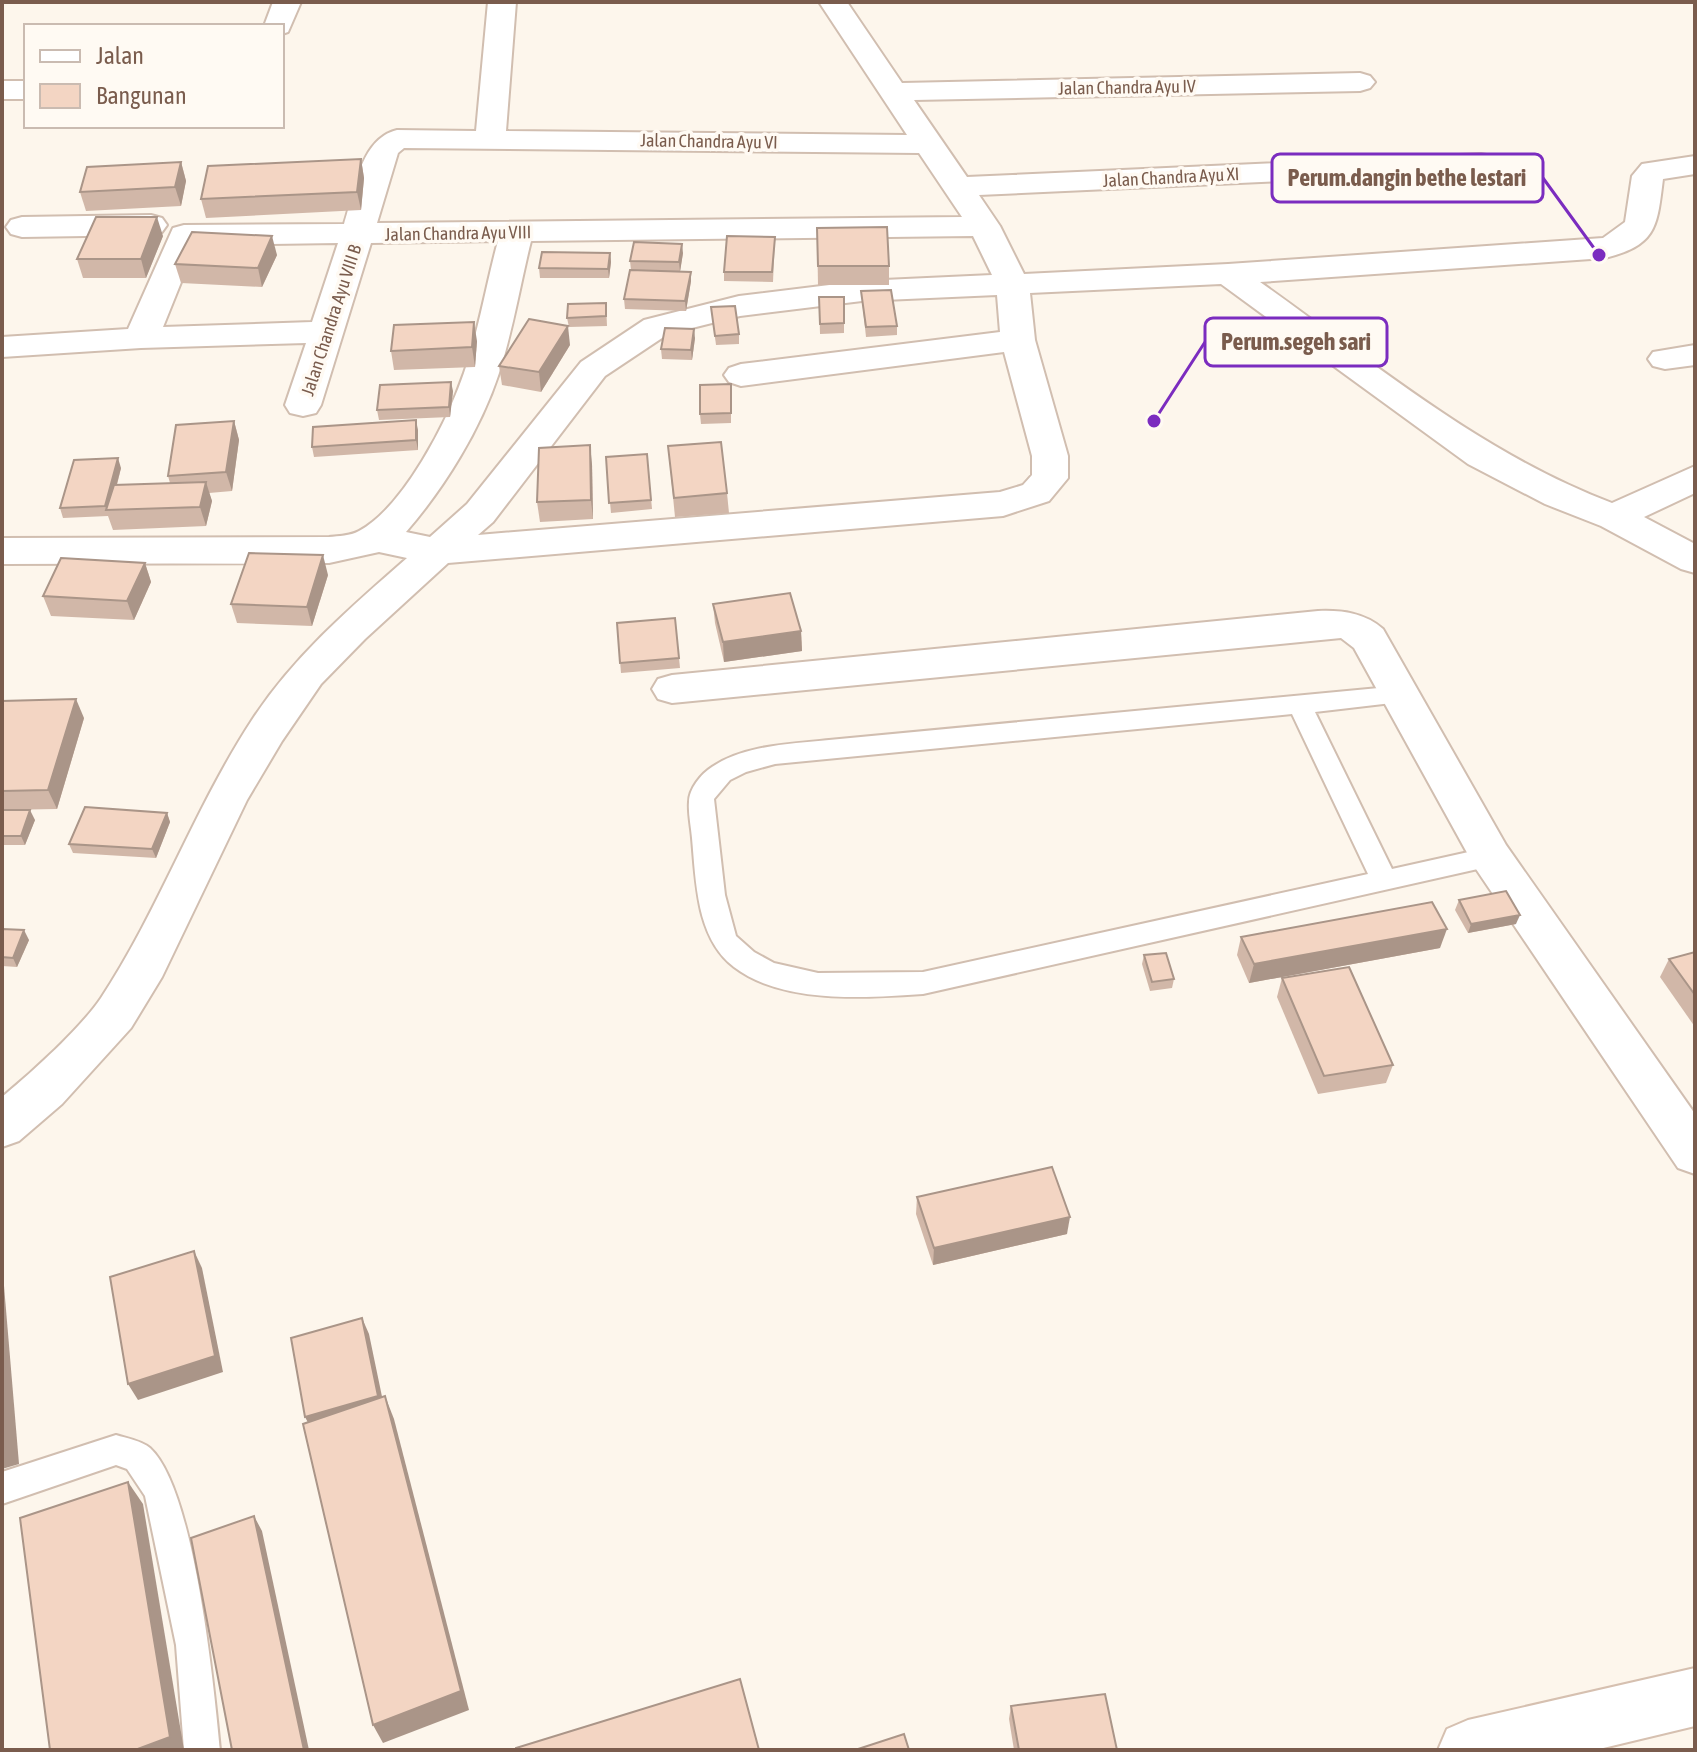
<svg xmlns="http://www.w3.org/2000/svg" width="1697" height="1752" viewBox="0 0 1697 1752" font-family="'Asap Condensed',sans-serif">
	<rect width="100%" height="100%" fill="#fdf6ec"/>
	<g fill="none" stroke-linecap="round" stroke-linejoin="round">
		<g stroke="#d1beb0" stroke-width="4">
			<g id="lane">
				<path d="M1400 686 1409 689 1412 695 1409 701 1315 712 1392 869 1491 847 1500 850 1504 857 1500 864 923 994C866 998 782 1004 734 967 696 938 696 881 692 838 691 826 688 813 689 802 689 789 701 774 712 767 744 745 791 744 829 740ZM1292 714 1368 874 923 972 818 973 774 963 754 952 736 936 725 895 714 799 730 780 746 772 775 764Z"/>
				<path d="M116 1435C126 1438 142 1441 150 1448 195 1489 214 1687 220 1750H184L176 1645 145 1496 127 1469 116 1465 2 1504V1472Z"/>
			</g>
		</g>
		<g stroke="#d1beb0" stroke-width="4">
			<g id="street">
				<polygon points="273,2 301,2 288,32 282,34 282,26 264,26"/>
				<path d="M488 2H516L506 131 907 135 819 2H847L902 83 1360 73 1370 76 1375 82 1370 88 1360 91 914 100 967 177 1481 154 1492 156 1496 163 1492 170 1481 172 979 195 1000 226 1024 274 1228 264 1603 238 1625 222 1632 176 1642 164 1695 156V174L1663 179C1657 227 1657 245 1605 258L1260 282C1373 362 1482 454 1612 503L1695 466V493L1644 517 1695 544V573L1681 569 1601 526 1545 504 1468 464 1221 284 1030 293 1035 340 1068 456V478L1049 501 1003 516 448 563 365 639 321 684 282 741 247 800 162 977 131 1028 62 1104 19 1141 2 1147V1097C31 1073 80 1029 101 998 159 910 194 809 252 720 294 656 350 608 407 558L379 552 329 563 2 564V538L329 537C339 536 350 536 359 531 404 507 448 420 464 373 479 330 486 285 498 241L371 243 321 405 316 413 303 416 290 413 285 405 306 343 141 348 2 357V337L128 329 173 228 184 225 344 224C355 191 360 139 397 130L476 131ZM404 148 919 153 962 217 377 223 398 153ZM973 236 992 275 862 281 739 296 644 320 581 362 467 504 430 537 406 532C445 487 480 430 499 373 513 330 520 285 531 241ZM338 243 312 322 163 327 196 245ZM997 295 1000 332 741 364 729 368 724 375 729 382 741 386 1004 352 1032 456V475L1023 485 1000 492 478 535 493 522 605 376 668 334 740 316 862 301Z"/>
				<rect x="2" y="81" width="24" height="18"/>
				<polygon points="151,215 162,218 167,225 162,232 151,235 22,237 11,234 6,227 11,220 22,217"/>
				<polygon points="1695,345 1695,365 1665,369 1653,366 1648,359 1653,352"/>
				<path d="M1318 611C1342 610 1365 613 1383 629L1506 845 1695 1114V1174L1678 1168 1476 869 1354 648 1341 638 672 703 658 699 652 689 658 679 672 675Z"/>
			</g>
		</g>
		<g stroke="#d6c0b0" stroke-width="4">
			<polygon id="secondary" points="1695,1668 1695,1726 1595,1750 1438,1750 1447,1729 1468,1720"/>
		</g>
		<use href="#lane" fill="#fff" fill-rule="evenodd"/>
		<use href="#street" fill="#fff" fill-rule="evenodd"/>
		<use href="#secondary" fill="#fff" fill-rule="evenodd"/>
	</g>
	<g fill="#d1b7a8">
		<polygon points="361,159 364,178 361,210 206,218 201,199"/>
		<polygon points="181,162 186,181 181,206 86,211 80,192"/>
		<polygon points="817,228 889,266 889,285 818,285"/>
		<polygon points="163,236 146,278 83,278 77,259"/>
		<polygon points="775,237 773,282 724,281 724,272"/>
		<polygon points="610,253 611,262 609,278 540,278 539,268"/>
		<polygon points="683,253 680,271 691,272 691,281 686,311 625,309 624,299 631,270 630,261"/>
		<polygon points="277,255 262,287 181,283 175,264"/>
		<polygon points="861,291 897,326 897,335 866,337"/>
		<polygon points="819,297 844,297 844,333 820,334"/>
		<polygon points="606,303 607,326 569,327 567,318"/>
		<polygon points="711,307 739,334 739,344 716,345"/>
		<polygon points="695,338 692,360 662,359 661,349"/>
		<polygon points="477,341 475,367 394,370 391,351"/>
		<polygon points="570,345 541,392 502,385 499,366"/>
		<polygon points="731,384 731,423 701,424 700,414"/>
		<polygon points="453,391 450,417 379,420 377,410"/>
		<polygon points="234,421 239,440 232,491 209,493 212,501 206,526 113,530 108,516 63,518 60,508 121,468 117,485 170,483 168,476"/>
		<polygon points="418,430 418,450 314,457 312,447"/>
		<polygon points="668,446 727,493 729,513 675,517"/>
		<polygon points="647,454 652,509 611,513 606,457"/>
		<polygon points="592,464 593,519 540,522 537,502"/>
		<polygon points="145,563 151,582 134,620 51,616 43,596"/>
		<polygon points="328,575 312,626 237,623 231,604"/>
		<polygon points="713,604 801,631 802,651 724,662 715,623"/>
		<polygon points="675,618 680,668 621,673 617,623"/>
		<polygon points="2,701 84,718 57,809 2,810"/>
		<polygon points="2,810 35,820 25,845 2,845"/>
		<polygon points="167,813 170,822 156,858 73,853 69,844"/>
		<polygon points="1459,900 1516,924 1468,933 1455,910"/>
		<polygon points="2,929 29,940 17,967 2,966"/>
		<polygon points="1241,937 1440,948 1249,983 1237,955"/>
		<polygon points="1695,952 1695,1027 1660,977 1669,959"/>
		<polygon points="1144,955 1174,979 1172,988 1150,991 1142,964"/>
		<polygon points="1282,978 1393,1065 1386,1083 1318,1094 1277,997"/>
		<polygon points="917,1197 1067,1234 933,1265 916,1214"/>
		<polygon points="1011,1706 1117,1750 1014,1750 1009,1719"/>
	</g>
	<g fill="#aa9588">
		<polygon points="361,159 364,178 361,210 357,192"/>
		<polygon points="181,162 186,181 181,206 175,187"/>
		<polygon points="157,217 163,236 146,278 141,259"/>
		<polygon points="272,236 277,255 262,287 258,268"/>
		<polygon points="682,244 683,253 680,272 679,262"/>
		<polygon points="610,253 611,262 609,278 608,269"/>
		<polygon points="691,272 691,281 686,311 685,301"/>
		<polygon points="474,322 477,341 475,367 472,347"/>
		<polygon points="568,326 570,345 541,392 539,372"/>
		<polygon points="694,329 695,338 692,360 691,350"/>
		<polygon points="451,382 453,391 450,417 449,407"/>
		<polygon points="416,420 418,430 418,450 416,440"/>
		<polygon points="234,421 239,440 232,491 226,472"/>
		<polygon points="590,445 592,464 593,519 591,500"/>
		<polygon points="118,458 121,468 110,510 107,510 105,506"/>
		<polygon points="206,482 212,501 206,526 200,507"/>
		<polygon points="323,555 328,575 312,626 307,607"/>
		<polygon points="145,563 151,582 134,620 127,601"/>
		<polygon points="801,631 802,651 724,662 723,642"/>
		<polygon points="76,699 84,718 57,809 48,790"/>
		<polygon points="30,810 35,820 25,845 21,836"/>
		<polygon points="167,813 170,822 156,858 152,849"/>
		<polygon points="1520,915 1516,924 1468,933 1471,924"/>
		<polygon points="1447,929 1440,948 1249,983 1254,964"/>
		<polygon points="24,930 29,940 17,967 13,958"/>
		<polygon points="1070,1217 1067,1234 933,1265 934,1248"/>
		<polygon points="194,1251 202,1268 223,1372 138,1400 128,1384"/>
		<polygon points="2,1262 19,1464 2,1469"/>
		<polygon points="362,1318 369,1334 385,1411 313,1432 305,1417"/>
		<polygon points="385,1396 394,1419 469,1710 383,1743 373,1725"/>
		<polygon points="128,1482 143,1504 184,1750 135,1750"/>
		<polygon points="254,1516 262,1531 309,1750 304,1750"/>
	</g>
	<g fill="#f3d5c3" stroke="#aa9588" stroke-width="2">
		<polygon points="361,159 357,192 201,199 208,166"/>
		<polygon points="181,162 175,187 80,192 87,167"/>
		<polygon points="96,217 157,217 141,259 77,259"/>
		<polygon points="887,227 889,266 818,266 817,228"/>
		<polygon points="192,232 272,236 258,268 175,264"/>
		<polygon points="727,236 775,237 772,272 724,272"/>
		<polygon points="634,242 682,244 679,262 630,261"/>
		<polygon points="542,252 610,253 608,269 539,268"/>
		<polygon points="630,270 691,272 685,301 624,299"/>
		<polygon points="891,290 897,326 866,327 861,291"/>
		<polygon points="819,297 844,297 844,323 820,324"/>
		<polygon points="606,303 606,316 567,318 568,304"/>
		<polygon points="735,306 739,334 715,336 711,307"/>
		<polygon points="529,319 568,326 539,372 499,366"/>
		<polygon points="474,322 472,347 391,351 394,325"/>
		<polygon points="665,328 694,329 691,350 661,349"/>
		<polygon points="451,382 449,407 377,410 380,385"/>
		<polygon points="731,384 731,413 700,414 700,385"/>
		<polygon points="416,420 416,440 312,447 313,427"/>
		<polygon points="234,421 226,472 168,476 176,425"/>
		<polygon points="721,442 727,493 674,498 668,446"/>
		<polygon points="590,445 591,500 537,502 539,448"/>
		<polygon points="647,454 651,500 609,503 606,457"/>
		<polygon points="118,458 105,506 60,508 74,460"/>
		<polygon points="206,482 200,507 106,510 114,485"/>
		<polygon points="249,553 323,555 307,607 231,604"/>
		<polygon points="61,558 145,563 127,601 43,596"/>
		<polygon points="790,593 801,631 723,642 713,604"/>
		<polygon points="675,618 679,658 620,663 617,623"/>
		<polygon points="76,699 48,790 2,791 2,701"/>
		<polygon points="85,807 167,813 152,849 69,844"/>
		<polygon points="2,810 30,810 21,836 2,836"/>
		<polygon points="1506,891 1520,915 1471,924 1459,900"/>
		<polygon points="1432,902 1447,929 1254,964 1241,937"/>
		<polygon points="2,929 24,930 13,958 2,957"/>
		<polygon points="1695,952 1695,995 1669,959"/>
		<polygon points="1166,953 1174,979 1152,982 1144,955"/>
		<polygon points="1349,967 1393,1065 1324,1076 1282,978"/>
		<polygon points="1052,1167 1070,1217 934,1248 917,1197"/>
		<polygon points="194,1251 215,1356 128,1384 110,1277"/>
		<polygon points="362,1318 378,1396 305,1417 291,1338"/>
		<polygon points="385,1396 461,1691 373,1725 303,1424"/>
		<polygon points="128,1482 170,1737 135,1750 50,1750 20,1518"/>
		<polygon points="254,1516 304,1750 232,1750 191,1538"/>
		<polygon points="740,1679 759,1750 516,1750 516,1748"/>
		<polygon points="1105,1694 1117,1750 1019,1750 1011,1706"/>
		<polygon points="904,1734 909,1750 855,1750"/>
	</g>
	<g text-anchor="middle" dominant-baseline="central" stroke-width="7" stroke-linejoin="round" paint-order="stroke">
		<g font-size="18" fill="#7a5c4d" stroke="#fffaf3">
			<text transform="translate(1127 87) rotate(-1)">Jalan Chandra Ayu IV</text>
			<text transform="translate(709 141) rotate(1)">Jalan Chandra Ayu VI</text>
			<text transform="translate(1171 177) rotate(-3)">Jalan Chandra Ayu XI</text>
			<text transform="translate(458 233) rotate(-1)">Jalan Chandra Ayu VIII</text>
			<text transform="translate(331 320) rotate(-72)">Jalan Chandra Ayu VIII B</text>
		</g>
	</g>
	<path fill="none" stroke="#7b2cbf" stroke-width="3" d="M1599 255L1543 178M1154 421L1205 342"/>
	<g fill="#7b2cbf" stroke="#fffaf3" stroke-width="3">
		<circle cx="1599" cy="255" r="8"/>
		<circle cx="1154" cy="421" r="8"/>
	</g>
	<g fill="#fffaf3" stroke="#7b2cbf" stroke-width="3">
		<rect x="1272" y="154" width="271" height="48" rx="8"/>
		<rect x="1205" y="318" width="182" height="48" rx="8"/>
	</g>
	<g font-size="24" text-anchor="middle" font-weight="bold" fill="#7a5c4d">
		<text x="1407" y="186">Perum.dangin bethe lestari</text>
		<text x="1296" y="350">Perum.segeh sari</text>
	</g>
	<rect width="1697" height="1752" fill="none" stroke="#7a5c4d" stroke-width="8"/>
	<rect x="24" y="24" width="260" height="104" fill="#fffaf3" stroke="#cabbb1" stroke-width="2"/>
	<rect x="40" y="50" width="40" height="12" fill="#ffffff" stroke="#cabbb1" stroke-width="2"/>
	<text x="96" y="64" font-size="24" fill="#7a5c4d">Jalan</text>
	<rect x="40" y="84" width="40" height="24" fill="#f3d5c3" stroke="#cabbb1" stroke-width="2"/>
	<text x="96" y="104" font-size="24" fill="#7a5c4d">Bangunan</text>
</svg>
